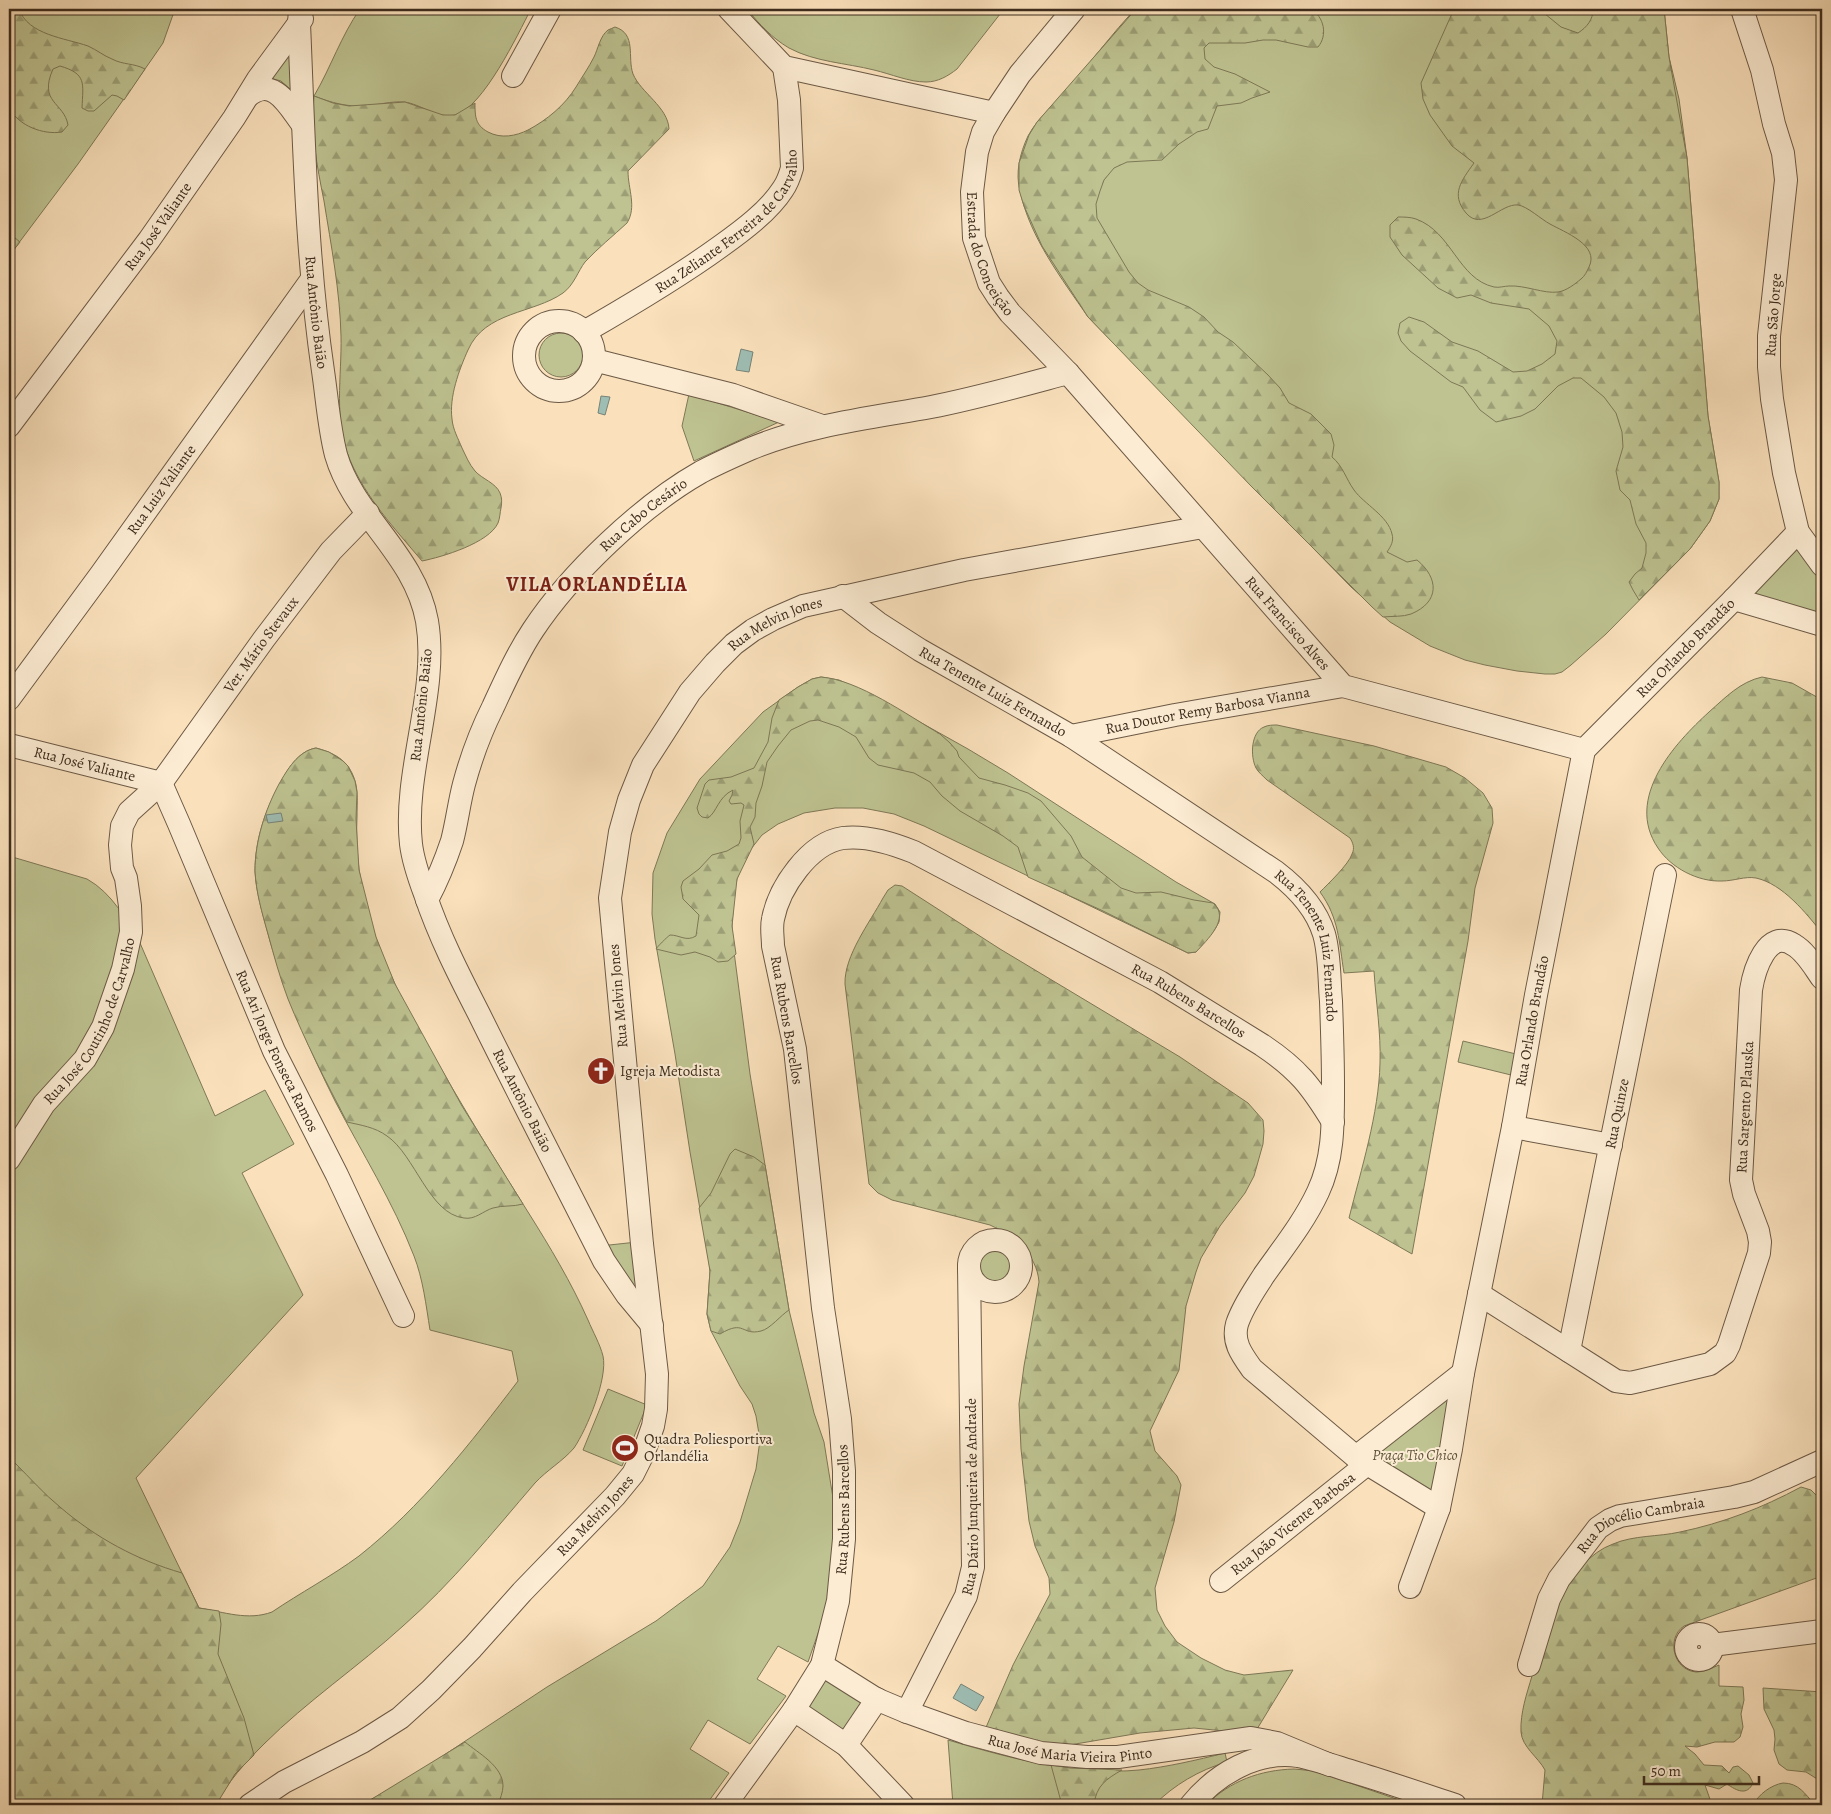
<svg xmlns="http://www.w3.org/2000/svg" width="1831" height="1814" viewBox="0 0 1831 1814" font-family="Alegreya,serif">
	<defs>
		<pattern id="forest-firs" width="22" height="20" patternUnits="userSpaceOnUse" patternTransform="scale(1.25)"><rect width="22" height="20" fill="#bec391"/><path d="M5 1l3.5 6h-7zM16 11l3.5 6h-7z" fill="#9c9f76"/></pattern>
	</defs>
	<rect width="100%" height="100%" fill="#fae1bc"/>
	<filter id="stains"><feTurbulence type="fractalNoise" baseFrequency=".004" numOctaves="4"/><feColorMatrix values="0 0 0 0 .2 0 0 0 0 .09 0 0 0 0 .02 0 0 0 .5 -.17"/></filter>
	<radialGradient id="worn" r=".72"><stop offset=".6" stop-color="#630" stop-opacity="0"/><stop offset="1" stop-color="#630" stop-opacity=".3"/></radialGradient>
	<g fill="#bec391" stroke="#7e7857">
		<polygon points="9,9 175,9 163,43 152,59 78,164 9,256"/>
		<path d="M360 9H531C518 34 483 108 455 115 437 119 421 104 404 102 391 101 378 105 366 106 347 107 332 103 314 96 331 67 341 36 360 9Z"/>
		<path d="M747 9H1004L957 69C948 76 938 82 926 82 909 82 891 74 874 70 846 63 815 62 789 48 772 38 759 24 747 9Z"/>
		<path d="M1135 9H1664L1669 57 1679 99 1687 158 1708 416 1719 482V499L1710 521 1690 549 1606 634 1571 665 1562 672 1555 674H1545L1517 671 1485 665 1465 660 1430 646 1390 622 1351 587 1088 317C1062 279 1030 238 1020 191 1015 173 1020 153 1028 136 1038 117 1058 101 1072 84 1093 59 1113 33 1135 9Z"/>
		<polygon points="295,36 291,90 281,81 270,78"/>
		<circle cx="561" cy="355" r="22"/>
		<polygon points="689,394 779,422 694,461 682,426"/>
		<polygon points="1798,532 1822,565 1822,625 1734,599"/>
		<polygon points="821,677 839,680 868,693 968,749 1008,773 1176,882 1215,904 1220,912 1219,922 1215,929 1196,952 1188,953 924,826 894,814 863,808 835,808 804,813 778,824 762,835 747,854 737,879 734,893 732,926 733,944 750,1074 789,1310 814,1413 824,1442 833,1498 834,1572 822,1622 808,1662 778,1646 757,1679 786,1696 750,1744 708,1720 690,1749 729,1773 706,1805 362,1805 420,1771 547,1687 656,1621 703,1586 730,1547 740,1522 756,1469 760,1440 756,1416 752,1404 740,1386 711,1331 707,1314 710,1271 709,1261 690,1152 675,1054 655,939 652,914 653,873 667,833 700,779 763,712 798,687 812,679"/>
		<path d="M316 748C331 752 345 758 352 773 359 787 357 802 357 817 356 834 357 853 359 869 364 906 376 942 391 975 401 999 415 1022 427 1044 459 1101 493 1157 528 1212 550 1247 571 1282 588 1320 593 1332 600 1344 603 1356 608 1378 587 1429 574 1448 563 1461 547 1470 535 1483 493 1532 452 1583 403 1626 358 1667 307 1701 264 1744 245 1763 228 1781 216 1805H9V856L87 879C112 893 126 919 140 943L215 1116 265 1090 294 1144 242 1173 303 1295 136 1478 199 1608C224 1612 248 1621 272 1612 300 1593 332 1576 359 1556 421 1507 470 1444 518 1381L512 1351 430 1330C426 1305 423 1279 414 1256 393 1202 362 1153 335 1101 309 1049 286 997 270 941 264 918 256 894 255 871 255 841 265 810 280 784 287 770 298 751 316 748Z"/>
		<polygon points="1463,1041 1516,1054 1511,1075 1458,1062"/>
		<polygon points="637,1242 647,1314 600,1246"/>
		<circle cx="996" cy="1267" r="19"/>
		<polygon points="1456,1385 1435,1501 1365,1459"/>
		<polygon points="608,1389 647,1405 622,1466 583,1450"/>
		<polygon points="829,1674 870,1700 847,1736 806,1710"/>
		<path d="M948 1740C1009 1758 1075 1776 1139 1770 1167 1767 1197 1760 1225 1753L1227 1762C1199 1770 1174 1785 1154 1805H953Z"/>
		<path d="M1294 1769 1315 1771 1414 1805H1206C1230 1781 1260 1770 1294 1769Z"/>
	</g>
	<g fill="url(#forest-firs)" stroke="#7e7857">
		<path d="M9 9H19C28 35 65 38 88 46 97 50 104 56 112 59 123 65 134 63 145 69L124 100 117 96 112 95 94 111H88L82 108C83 83 87 74 60 66L53 69C38 103 64 102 68 125L62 132C43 135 19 126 9 108Z"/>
		<path d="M1136 9H1311C1324 17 1328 35 1318 47H1308L1276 40H1263L1245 43H1209L1204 48 1205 59 1214 67 1235 74 1270 92 1252 98 1241 103 1217 106 1208 129 1197 132 1179 144 1162 160 1127 162 1114 168 1104 180 1100 191 1096 204 1097 218 1129 272 1138 283 1148 290 1189 307 1204 317 1218 332 1233 342 1268 375 1280 388 1289 403 1311 414 1331 434 1334 445 1332 457C1343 466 1346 479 1354 490 1364 504 1388 516 1392 534 1394 541 1391 546 1387 552L1407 562 1417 560C1439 578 1440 602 1411 614 1403 617 1392 616 1383 617L1372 607 1251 486 1088 317 1042 246 1024 206 1019 190V163L1029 135 1037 122Z"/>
		<path d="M1454 9H1539L1561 27 1578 33C1587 27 1593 20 1593 9H1664L1669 57 1687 158 1708 416 1719 482V499L1710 521 1690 549 1639 600 1633 590 1629 582 1635 574 1642 568 1646 553V543L1636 524 1630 500 1620 490 1616 471 1623 447 1622 432 1616 413 1604 397 1581 378H1573L1558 386 1535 409 1521 416 1496 422 1480 410 1463 387 1451 382 1410 351 1401 341 1398 333 1400 323 1409 317 1424 322 1452 342 1478 351 1513 372 1527 371 1542 364 1555 354 1557 341 1549 326 1529 309 1491 303 1471 295 1457 298 1438 288 1402 255 1390 237V225L1398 217C1403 217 1411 217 1416 219 1452 232 1458 279 1494 287 1499 288 1505 286 1509 286 1525 285 1544 294 1558 292 1566 291 1575 284 1581 279 1585 276 1587 271 1589 267 1600 245 1564 232 1550 224 1542 220 1527 206 1518 205 1501 203 1482 232 1466 213 1450 194 1462 180 1474 163L1452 146 1430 115 1423 99 1421 83Z"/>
		<path d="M615 27C637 34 627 57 633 74 641 93 668 107 669 129L628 171C628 189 637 207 627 223 613 236 598 248 585 262 578 271 574 285 563 293 533 314 485 311 468 350 459 370 449 397 452 419 453 430 458 438 462 448 466 456 469 464 475 471 482 479 496 483 500 493 502 498 502 502 501 508 500 512 500 518 498 523 489 543 442 557 422 561 395 529 366 498 350 460 333 421 342 376 341 336 340 291 331 245 324 201 317 166 310 131 314 96L333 103 349 106 405 102 443 115H455L475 103C475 116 475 125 488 132 501 139 516 136 528 130 547 120 565 105 576 87 582 77 589 67 594 57 598 49 600 36 608 30 610 29 613 28 615 27Z"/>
		<polygon points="9,233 20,242 9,256"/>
		<path d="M821 677C859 680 907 715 940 734L950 743 957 751 959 757 979 778 1005 785 1028 793 1041 801 1071 836 1082 857 1121 888 1136 893 1161 892 1194 900 1213 903C1231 918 1207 940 1196 952L1188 953 1101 910 1028 877 1018 847 1003 836 960 811 942 796 930 782 914 773 878 765 869 758 856 737 839 727 818 720 810 721 791 730 778 746 767 762 762 786 756 803 755 817 750 827 754 844 737 879 732 926 736 954 728 961 718 962 710 957 695 952 681 955 656 949C657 947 667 937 670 935 680 935 686 942 696 936L699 915 683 899 681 887 683 881 699 869 712 855 727 851 739 844 741 838 740 821 744 805 741 803 731 804 729 801 732 795 733 790C718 797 717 812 708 818L702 817 699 814 697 808 705 784 709 780 731 777 754 768 768 742 772 718 779 700 798 687 812 679Z"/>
		<path d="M1762 677 1792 683 1822 700V933C1806 913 1783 884 1756 878 1745 876 1734 881 1722 881 1698 882 1671 868 1658 848 1624 798 1675 743 1709 712 1726 697 1740 682 1762 677Z"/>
		<path d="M1277 725 1374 746 1446 767 1465 778 1483 793 1492 808 1493 823 1475 888 1468 941 1412 1254 1349 1218C1361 1170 1379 1113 1380 1063 1381 1033 1376 1002 1374 971L1344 973C1339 942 1339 918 1320 892 1328 884 1349 864 1352 854 1355 848 1353 843 1350 838L1267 780C1263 776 1258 772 1256 768 1250 756 1251 732 1264 727 1268 725 1273 725 1277 725Z"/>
		<path d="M316 748 329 752 343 761 348 766 355 781 357 792 356 819 359 870 376 937 395 984 462 1106 523 1204C513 1207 503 1205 493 1208 483 1211 475 1220 464 1218 429 1214 415 1155 387 1136 375 1127 360 1125 347 1122 326 1082 305 1041 288 999 280 978 274 956 268 934 262 913 256 892 255 871 255 841 265 810 279 784 287 770 298 751 316 748Z"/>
		<path d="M895 885 902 886 1000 949 1180 1057 1248 1103 1263 1120 1264 1131 1263 1144 1254 1176 1245 1193 1220 1226 1201 1258 1196 1272 1186 1306 1179 1370 1150 1431 1155 1451 1177 1476 1181 1485 1174 1522 1155 1588 1157 1610 1165 1626 1177 1642 1201 1658 1225 1670 1244 1675 1293 1670 1254 1734 1194 1728 1140 1733 1046 1749 984 1732 1013 1665 1050 1594 1049 1578 1035 1546 1029 1521 1021 1449 1019 1404 1024 1366 1039 1282C1037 1254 1013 1236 990 1225L892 1200 878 1193 869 1184 845 984C844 956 870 922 883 898L888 890Z"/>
		<path d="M735 1149 754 1157 765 1165 789 1310C781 1315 770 1329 761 1331 741 1336 745 1319 720 1334L711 1331 707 1314 710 1271 699 1208 711 1193 730 1154Z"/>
		<path d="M9 1459 16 1464C30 1478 44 1494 60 1507 96 1538 137 1560 182 1573L199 1608 219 1611 221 1624 218 1654 244 1718 254 1755 235 1774 216 1805H9Z"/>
		<path d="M1801 1487 1811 1490 1822 1501V1576L1684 1626C1666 1638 1673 1670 1696 1672 1704 1672 1712 1668 1719 1665V1686L1743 1687 1744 1700 1741 1714 1743 1727 1740 1737 1734 1742H1715L1697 1747 1685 1746 1695 1754 1704 1765 1722 1766 1729 1773 1733 1767 1738 1766 1749 1775 1753 1783C1747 1796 1737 1791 1727 1784L1719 1789 1705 1785 1712 1805H1542L1545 1770C1538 1757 1522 1747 1521 1732 1520 1713 1527 1693 1532 1676 1544 1633 1566 1561 1613 1544 1634 1535 1658 1537 1680 1532 1723 1523 1762 1508 1801 1487Z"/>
		<polygon points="1763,1688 1822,1692 1822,1717 1819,1718 1817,1725 1822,1736 1822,1782 1806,1772 1787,1770 1779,1764 1774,1750 1775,1739 1774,1730 1764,1709"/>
		<path d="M465 1742C478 1753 503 1766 503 1786 503 1792 500 1799 498 1805H362Z"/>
		<path d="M1051 1765 1070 1768 1122 1770C1106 1779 1096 1786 1094 1805H1062Z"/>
		<path d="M1783 1783C1799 1783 1805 1794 1815 1805H1753C1759 1794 1771 1785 1783 1783Z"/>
	</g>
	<g fill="#9ebdb3" stroke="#778377">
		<polygon points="741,349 753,352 749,372 736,370"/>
		<polygon points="601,396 610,397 605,415 598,413"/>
		<polygon points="281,813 283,821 268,823 266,815"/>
		<polygon points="961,1684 984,1697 976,1711 953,1698"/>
	</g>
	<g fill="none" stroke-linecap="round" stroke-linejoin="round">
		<g stroke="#6c5945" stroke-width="24">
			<g id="minor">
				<path id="s1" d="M300 9 299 23C304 139 306 255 323 371 327 398 329 428 336 455 354 517 415 554 427 621 439 692 403 771 411 844 413 861 419 878 425 894 439 936 459 975 479 1014 520 1097 562 1178 604 1261L627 1295 652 1325"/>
				<polyline points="729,9 784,67 994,113"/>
				<path id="s2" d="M1074 9 1020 74 994 113 983 132 977 152 972 192 974 238 989 283 998 297 1010 313 1068 373 1343 686 1584 750"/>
				<polyline points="1742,9 1762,70 1774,124 1783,153 1786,180 1769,336 1769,367 1772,399 1784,473 1798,532 1822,565"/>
				<polyline points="513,76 550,9"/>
				<path d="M248 96C274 75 289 107 303 125"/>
				<circle cx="559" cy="356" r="35"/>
				<path id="s3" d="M584 332C631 305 677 278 721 246 742 231 769 211 783 189 788 182 790 175 792 168L789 100 784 67"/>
				<polyline points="594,360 733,395 822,426"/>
				<path id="s4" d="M9 426 149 240 234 118 258 79 302 19"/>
				<path id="s5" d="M843 596 878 623 920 650 1071 736 1276 872C1297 888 1316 908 1324 934 1330 955 1329 979 1331 1001 1332 1029 1333 1057 1333 1085 1333 1122 1334 1158 1318 1192 1304 1222 1283 1248 1264 1275 1254 1291 1243 1306 1237 1324 1232 1342 1242 1355 1252 1369L1356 1457 1439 1508"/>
				<polyline points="1734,599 1822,625"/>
				<path id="s6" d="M9 699 101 574 312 279"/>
				<path id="s7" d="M1071 736 1175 715 1343 686"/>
				<path id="s8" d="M9 745 161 783"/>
				<path id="s9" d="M161 783 179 824 274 1051 337 1175 403 1316"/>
				<path id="s10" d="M427 900C437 881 445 862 452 841 457 822 459 803 464 784 471 758 481 731 493 707 505 681 517 654 533 630 570 574 641 506 701 472 716 464 734 456 750 449 808 425 870 418 931 407 977 398 1023 385 1068 373"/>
				<polyline points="1513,1127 1611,1145"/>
				<path id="s11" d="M9 1159 44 1104 85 1059 103 1027 123 969 131 932 130 906 126 878 122 868 120 845 122 826 129 812 161 783 264 639 331 551 368 513"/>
				<circle cx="995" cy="1266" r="26"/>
				<path id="s12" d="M1479 1294 1616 1381 1630 1383 1639 1381 1710 1364 1725 1353 1729 1345 1759 1253 1760 1242 1758 1231 1744 1194 1741 1180 1751 990C1754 971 1767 927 1794 945 1806 952 1814 967 1822 978"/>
				<path id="s13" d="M1569 1351 1665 875"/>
				<polyline points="1356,1457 1463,1373"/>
				<path id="s14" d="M1221 1581 1366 1465"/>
				<path id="s15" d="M1410 1587 1439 1508 1451 1449 1463 1373 1513 1127 1536 995 1584 750 1734 599 1798 532"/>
				<circle cx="1699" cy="1647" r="13"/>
				<polyline points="1712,1645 1822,1631"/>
				<path id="s16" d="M822 1665 876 1699 907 1712 966 1733 1041 1753 1087 1757H1118L1251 1738 1277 1743 1330 1765"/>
				<path id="s17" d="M1529 1665 1549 1599 1559 1579 1598 1528 1610 1520 1620 1516 1734 1497 1754 1492 1822 1461"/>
				<polyline points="794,1710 846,1745 903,1805"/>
				<path id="s18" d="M907 1712 966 1596 973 1567 969 1266"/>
				<polyline points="846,1745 877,1699"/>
				<path id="s19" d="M250 1805 284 1782 362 1742 400 1718 431 1690 472 1648 522 1592 615 1496 633 1474 644 1452 653 1426 656 1409 657 1374 642 1244 610 898 620 832 629 800 643 765 690 692 715 663 734 644 753 630 773 619 803 606 964 570 1203 527"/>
				<path id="s20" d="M725 1805 794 1710 822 1665 838 1601 844 1539V1471L840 1419 823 1308 795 1049 773 946C773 937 771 928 773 919 779 888 809 843 843 838 867 835 892 843 914 852L1160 982 1262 1045C1298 1069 1311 1086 1333 1122"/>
				<path d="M1191 1805C1216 1774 1257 1750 1298 1756 1318 1760 1337 1767 1357 1773 1390 1783 1422 1794 1455 1805"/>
			</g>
		</g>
		<use href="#minor" stroke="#fcecd3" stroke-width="22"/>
	</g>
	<defs>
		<g id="church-disc" transform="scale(1.4375)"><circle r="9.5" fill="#8f2418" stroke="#fcecd3"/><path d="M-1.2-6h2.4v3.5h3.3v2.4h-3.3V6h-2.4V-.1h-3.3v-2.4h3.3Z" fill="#fff"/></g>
		<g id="stadium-disc" transform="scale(1.4375)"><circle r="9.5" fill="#8f2418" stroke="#fcecd3"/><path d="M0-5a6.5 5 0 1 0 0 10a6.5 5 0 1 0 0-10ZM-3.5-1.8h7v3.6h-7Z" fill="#fff"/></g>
	</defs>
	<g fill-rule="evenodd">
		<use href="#church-disc" x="601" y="1071"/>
		<use href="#stadium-disc" x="625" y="1448"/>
	</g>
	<g text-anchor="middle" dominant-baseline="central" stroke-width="4" stroke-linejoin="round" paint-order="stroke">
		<g font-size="15" fill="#3d2c1d" stroke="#fcecd3">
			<text stroke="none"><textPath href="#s3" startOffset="186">Rua Zeliante Ferreira de Carvalho</textPath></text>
			<text stroke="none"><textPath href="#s4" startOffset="249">Rua José Valiante</textPath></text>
			<text stroke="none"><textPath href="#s2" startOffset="280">Estrada do Conceição</textPath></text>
			<text stroke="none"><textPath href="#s1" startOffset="304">Rua Antônio Baião</textPath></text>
			<text transform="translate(1773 315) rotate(-86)">Rua São Jorge</text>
			<text stroke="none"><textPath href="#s6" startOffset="259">Rua Luiz Valiante</textPath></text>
			<text stroke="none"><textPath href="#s10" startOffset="452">Rua Cabo Cesário</textPath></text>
			<text stroke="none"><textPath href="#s2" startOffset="761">Rua Francisco Alves</textPath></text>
			<text stroke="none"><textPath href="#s19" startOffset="1430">Rua Melvin Jones</textPath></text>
			<text stroke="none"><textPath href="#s11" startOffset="599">Ver. Mário Stevaux</textPath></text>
			<text stroke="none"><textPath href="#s15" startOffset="1000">Rua Orlando Brandão</textPath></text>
			<text stroke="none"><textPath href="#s5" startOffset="178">Rua Tenente Luiz Fernando</textPath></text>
			<text transform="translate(421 705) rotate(-84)">Rua Antônio Baião</text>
			<text stroke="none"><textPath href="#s7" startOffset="139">Rua Doutor Remy Barbosa Vianna</textPath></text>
			<text stroke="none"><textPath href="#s8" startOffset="78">Rua José Valiante</textPath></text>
			<text stroke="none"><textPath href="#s5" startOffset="598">Rua Tenente Luiz Fernando</textPath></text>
			<text transform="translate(618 996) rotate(-95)">Rua Melvin Jones</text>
			<text stroke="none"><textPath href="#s20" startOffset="1422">Rua Rubens Barcellos</textPath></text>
			<text stroke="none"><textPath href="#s11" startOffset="162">Rua José Coutinho de Carvalho</textPath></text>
			<text transform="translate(787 1020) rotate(80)">Rua Rubens Barcellos</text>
			<text stroke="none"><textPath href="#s15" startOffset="580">Rua Orlando Brandão</textPath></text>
			<text stroke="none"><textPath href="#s9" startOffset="292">Rua Ari Jorge Fonseca Ramos</textPath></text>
			<text stroke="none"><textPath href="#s1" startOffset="1144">Rua Antônio Baião</textPath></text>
			<text stroke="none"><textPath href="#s12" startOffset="532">Rua Sargento Plauska</textPath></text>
			<text stroke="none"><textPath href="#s13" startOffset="242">Rua Quinze</textPath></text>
			<text stroke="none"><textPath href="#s18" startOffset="230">Rua Dário Junqueira de Andrade</textPath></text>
			<text stroke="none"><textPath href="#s20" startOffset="328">Rua Rubens Barcellos</textPath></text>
			<text stroke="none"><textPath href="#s19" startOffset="455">Rua Melvin Jones</textPath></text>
			<text stroke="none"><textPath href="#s14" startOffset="92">Rua João Vicente Barbosa</textPath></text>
			<text stroke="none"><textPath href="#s17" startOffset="196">Rua Diocélio Cambraia</textPath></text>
			<text stroke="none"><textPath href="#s16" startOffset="266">Rua José Maria Vieira Pinto</textPath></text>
		</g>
		<g font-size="15" fill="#3d2c1d" stroke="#fcecd3" text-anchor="start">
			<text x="620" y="1071">Igreja Metodista</text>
			<text x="644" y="1439">Quadra Poliesportiva<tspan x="644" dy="17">Orlandélia</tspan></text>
		</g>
		<g font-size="15" font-style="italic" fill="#5d523a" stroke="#fcecd3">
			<text x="1415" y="1455">Praça Tio Chico</text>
		</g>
		<g font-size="20" font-weight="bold" letter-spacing="1" fill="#7a1f14" stroke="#fcecd3">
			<text x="597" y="584">VILA ORLANDÉLIA</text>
		</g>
	</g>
	<rect width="1831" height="1814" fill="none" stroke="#fae1bc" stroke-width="30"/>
	<rect x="10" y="10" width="1811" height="1794" fill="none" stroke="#3d2c1d" stroke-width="2.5"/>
	<rect x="15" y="15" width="1801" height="1784" fill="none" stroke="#3d2c1d"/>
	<path d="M1644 1776v8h115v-8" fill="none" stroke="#3d2c1d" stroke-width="2.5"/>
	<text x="1651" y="1776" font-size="15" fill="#3d2c1d" stroke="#fcecd3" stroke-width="4" paint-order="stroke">50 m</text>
	<rect width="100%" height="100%" filter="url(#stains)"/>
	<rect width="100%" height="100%" fill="url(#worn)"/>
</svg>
